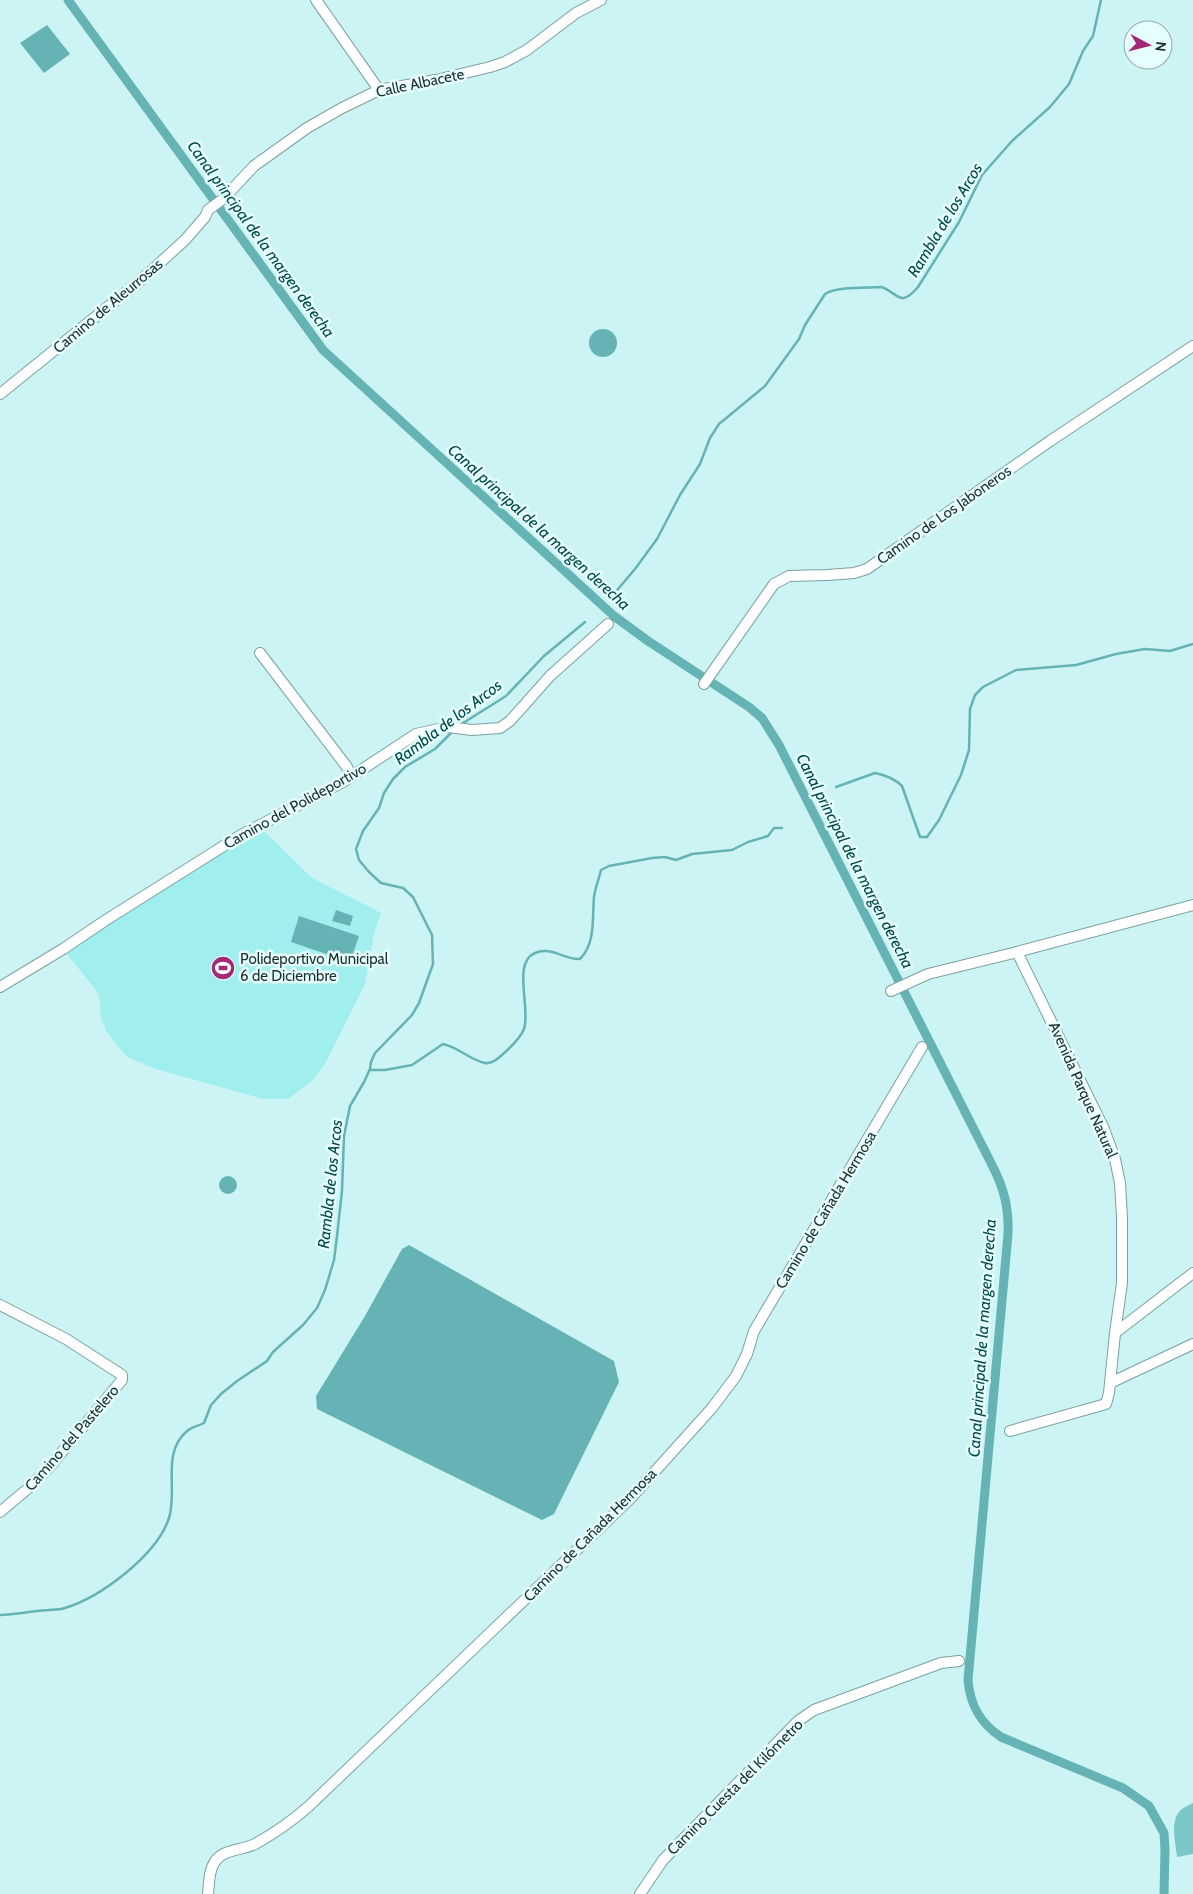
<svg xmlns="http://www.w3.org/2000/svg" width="1193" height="1894" viewBox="0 0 1193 1894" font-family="Cabin,sans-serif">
	<rect width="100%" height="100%" fill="#ccf4f4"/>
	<polygon fill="#a1eeee" points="263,830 312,878 381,913 374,933 365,984 326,1062 314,1079 288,1099 263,1099 156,1069 127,1057 106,1031 101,1017 99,996 96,990 65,952 215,854"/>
	<path fill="#7ac7c8" d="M1193 1803V1854L1177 1857C1176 1844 1170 1823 1179 1812 1182 1808 1189 1805 1193 1803Z"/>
	<g fill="#65b3b4">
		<polygon points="47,25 70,54 44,73 20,43"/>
		<circle cx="603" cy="343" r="14"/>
		<polygon points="336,910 353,916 350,926 332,921"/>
		<polygon points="299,916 359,936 350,962 291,942"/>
		<circle cx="228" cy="1185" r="9"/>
		<polygon points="409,1245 614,1361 619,1382 554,1514 542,1520 317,1409 316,1396 365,1316 402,1249"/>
	</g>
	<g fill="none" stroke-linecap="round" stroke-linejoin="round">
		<g stroke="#65b3b4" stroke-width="2.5">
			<path d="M613 595 635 569 657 539 680 495 700 464 710 438 719 424 765 386 799 339 805 325 825 294C837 286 867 288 882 287 899 294 900 308 918 287L959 222 982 175 1012 141 1050 107 1069 84 1083 51 1093 36 1101 0"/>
			<polyline points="460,725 506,696 544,656 585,622"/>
			<path d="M836 787 875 773C885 775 895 779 902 786L920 837H927L939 820 961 775 969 750 970 709 975 695 983 687 1016 670 1076 665 1116 654 1145 649 1170 651 1193 644"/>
			<path d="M370 1070H385L412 1065 443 1044C458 1047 470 1060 485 1063 492 1064 497 1059 502 1055 510 1048 520 1039 524 1029 531 1009 512 962 535 953 551 946 565 960 580 959 596 943 592 918 594 897 595 888 599 879 601 870L609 866 652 858 665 857 676 860 692 854 732 850 748 842 768 836 774 828H782"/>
			<path d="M0 1615C17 1614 33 1611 49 1610 55 1609 60 1610 65 1608 101 1597 157 1555 169 1518 178 1489 161 1453 187 1431 193 1426 199 1426 204 1423L211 1405 221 1394 237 1381 267 1361 273 1352 303 1325 317 1308 325 1290 334 1260 337 1236 342 1191 344 1136 350 1106 364 1082 370 1069 371 1062 375 1053 412 1015 419 1003 433 964 432 935 413 897 403 888 381 883 369 872 359 860 356 849 363 831 379 808 384 793 393 779 405 767 435 749 452 732"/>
		</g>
		<path stroke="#65b3b4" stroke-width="9" d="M68 0 323 350 614 616 648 641 749 707 762 718 779 745 992 1165C1004 1188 1009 1208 1008 1234L968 1680C970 1705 980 1723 1001 1737L1123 1788 1149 1806 1164 1833 1165 1850 1164 1894"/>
		<g stroke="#7aa1a1" stroke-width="12">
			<g id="street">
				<polyline points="316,0 379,90"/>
				<polyline points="0,394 140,281 185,240 205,217 208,210 223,199 254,166 307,128 342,108 379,90 436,80 490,67 505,62 527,50 576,13 601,0"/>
				<polyline points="260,653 347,767 351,776"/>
				<polyline points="704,684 774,584 789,576 827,575 854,573 867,569 1050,441 1193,346"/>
				<polyline points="0,987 63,949 106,920 241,835 343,782 416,734 448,727 472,730 500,728 510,721 550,676 608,624"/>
				<polyline points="891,991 928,974 1017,952 1193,905"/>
				<polyline points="0,1305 66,1339 122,1375 122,1380 52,1464 31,1486 0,1512"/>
				<polyline points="1115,1333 1193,1273"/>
				<polyline points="1110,1383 1193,1344"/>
				<polyline points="1010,1431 1106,1404 1109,1393 1115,1333 1122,1283 1122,1217 1120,1183 1115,1159 1104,1129 1017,952"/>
				<path d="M208 1894C209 1883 209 1869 216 1860 225 1849 243 1850 255 1844 275 1833 292 1821 309 1806L630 1499 712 1408 736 1376 747 1354 754 1331 922 1047"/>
				<polyline points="640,1894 663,1860 798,1721 814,1710 941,1663 959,1661"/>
			</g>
		</g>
		<use href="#street" stroke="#fff" stroke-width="10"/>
	</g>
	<defs>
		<g id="stadium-disc" transform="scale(1.25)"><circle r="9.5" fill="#a52778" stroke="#e6fefe"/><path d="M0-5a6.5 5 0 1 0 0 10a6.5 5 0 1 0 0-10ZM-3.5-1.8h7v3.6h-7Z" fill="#fff"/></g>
	</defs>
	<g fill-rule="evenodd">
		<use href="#stadium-disc" x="223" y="968"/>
	</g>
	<g text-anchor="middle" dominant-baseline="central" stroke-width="5" stroke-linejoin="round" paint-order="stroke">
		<g font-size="15" fill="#1e2d2d" stroke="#e6fefe">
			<text transform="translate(420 83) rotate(-12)">Calle Albacete</text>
			<text transform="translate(108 306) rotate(-40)">Camino de Aleurrosas</text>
			<text transform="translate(944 515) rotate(-35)">Camino de Los Jaboneros</text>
			<text transform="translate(295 806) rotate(-29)">Camino del Polideportivo</text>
			<text transform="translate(1083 1090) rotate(66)">Avenida Parque Natural</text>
			<text transform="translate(826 1210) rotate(-59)">Camino de Cañada Hermosa</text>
			<text transform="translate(72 1438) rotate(-49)">Camino del Pastelero</text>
			<text transform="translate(590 1535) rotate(-45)">Camino de Cañada Hermosa</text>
			<text transform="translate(735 1787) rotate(-45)">Camino Cuesta del Kilómetro</text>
		</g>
		<g font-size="15" fill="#1e2d2d" stroke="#e6fefe" text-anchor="start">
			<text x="240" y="959">Polideportivo Municipal<tspan x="240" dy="17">6 de Diciembre</tspan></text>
		</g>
		<g font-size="16" font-style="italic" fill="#004a4b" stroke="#e6fefe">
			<text transform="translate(945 220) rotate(-59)">Rambla de los Arcos</text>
			<text transform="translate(261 239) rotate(54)">Canal principal de la margen derecha</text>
			<text transform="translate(539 527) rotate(42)">Canal principal de la margen derecha</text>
			<text transform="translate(448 722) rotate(-37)">Rambla de los Arcos</text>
			<text transform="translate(855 861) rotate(63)">Canal principal de la margen derecha</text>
			<text transform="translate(330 1184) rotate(-84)">Rambla de los Arcos</text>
			<text transform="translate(982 1338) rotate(-86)">Canal principal de la margen derecha</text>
		</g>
	</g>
	<g transform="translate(1148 45) rotate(97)"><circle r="24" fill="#e6fefe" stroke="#96aaaa"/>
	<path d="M0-4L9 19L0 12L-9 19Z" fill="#a52778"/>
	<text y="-8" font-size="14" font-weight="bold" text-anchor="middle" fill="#1e2d2d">N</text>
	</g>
</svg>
